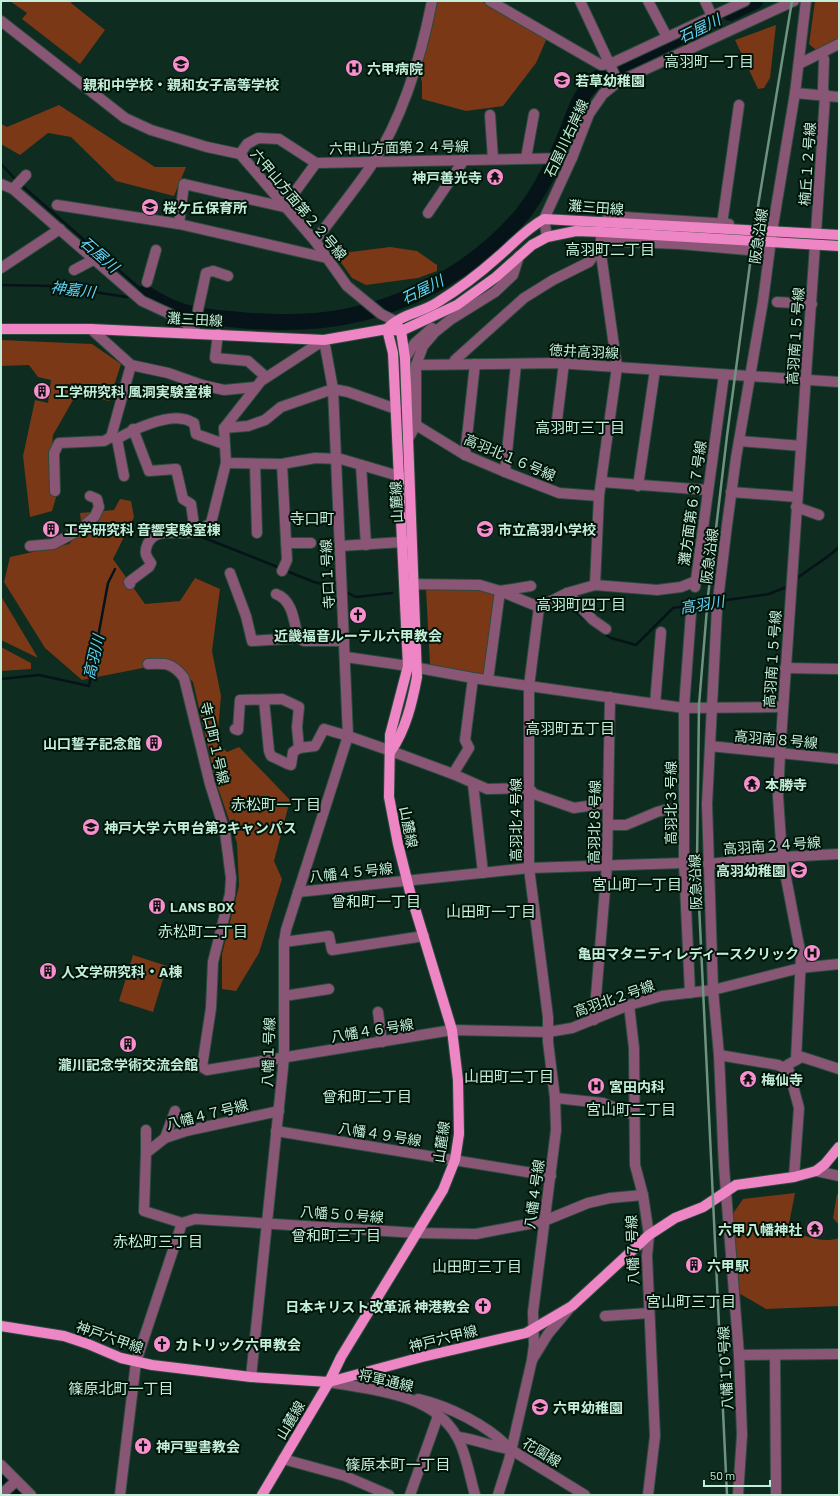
<svg xmlns="http://www.w3.org/2000/svg" width="840" height="1496" viewBox="0 0 840 1496" font-family="Barlow,'Noto Sans JP',sans-serif">
	<rect width="100%" height="100%" fill="#0e2c1f"/>
	<g fill="#7a3817">
		<polygon points="10,1 72,1 71,3 105,30 80,64 22,19 27,13"/>
		<polygon points="438,1 481,1 547,38 536,63 503,106 466,111 422,99 422,82 419,71"/>
		<polygon points="815,1 839,1 839,40 816,50 809,44"/>
		<polygon points="776,25 770,78 764,88 758,89 735,40"/>
		<polygon points="59,105 155,167 186,167 174,196 116,181 71,137 48,133 20,155 1,144 1,124 7,127"/>
		<polygon points="390,247 417,251 437,265 437,271 418,278 366,285 352,278 335,254"/>
		<polygon points="1,340 92,344 121,364 109,401 77,393 53,435 49,480 57,494 52,511 30,517 23,456 35,400 48,403 51,380 38,377 29,365 1,366"/>
		<polygon points="120,499 131,501 134,517 113,559 145,604 180,601 195,578 220,589 212,651 221,696 217,743 227,752 239,747 290,800 274,861 282,879 259,953 236,991 222,989 222,954 239,886 237,843 216,782 193,682 173,662 82,680 45,648 4,582 10,557 69,544 82,530 80,513 114,510"/>
		<polygon points="426,589 478,589 495,592 484,675 430,665"/>
		<polygon points="1,596 38,658 1,640"/>
		<polygon points="1,647 31,663 31,669 1,671"/>
		<polygon points="133,955 167,966 153,1012 119,1001"/>
		<path d="M795 1193 788 1229C804 1236 822 1244 839 1238V1306L766 1309 737 1292 732 1215 743 1199Z"/>
		<polygon points="837,1194 839,1195 839,1225 833,1218"/>
	</g>
	<g fill="none" stroke-linecap="round" stroke-linejoin="round">
		<g stroke="#061419" stroke-width="2.5">
			<polyline points="1,164 17,181"/>
			<polyline points="20,184 145,293"/>
			<polyline points="1,285 54,286 127,297 132,296"/>
			<polyline points="197,535 280,568"/>
			<polyline points="284,570 314,582 338,588"/>
			<path d="M795 580C809 568 826 560 839 547"/>
			<polyline points="344,591 356,597 392,593"/>
			<polyline points="560,599 587,621"/>
			<polyline points="720,601 769,594 789,586"/>
			<polyline points="592,625 611,638 636,645 673,608 715,602"/>
			<polyline points="1,679 39,675 89,686 108,583 115,569"/>
		</g>
		<g stroke="#061419" stroke-width="16">
			<polyline points="730,13 755,1"/>
			<path d="M145 293C180 316 199 316 239 320 274 323 316 323 349 316 416 302 481 265 524 212 541 190 554 163 565 137 573 119 577 99 591 85 603 72 622 65 638 57 659 47 679 37 700 27"/>
			<polyline points="1,1480 16,1495"/>
		</g>
		<g stroke="#2b4b3d" stroke-width="12">
			<g id="minor">
				<polyline points="490,1 601,65 610,64 745,1"/>
				<polyline points="580,1 618,82"/>
				<polyline points="648,1 667,37"/>
				<polyline points="705,1 712,16"/>
				<polyline points="1,21 125,118 151,130 207,147 240,154 315,241 347,286 381,314 395,321"/>
				<polyline points="799,64 839,44"/>
				<polyline points="795,93 839,97"/>
				<polyline points="490,115 493,159"/>
				<polyline points="240,154 247,144 258,138 279,139 316,163 572,158"/>
				<polyline points="526,158 534,114"/>
				<polyline points="1,184 13,189 142,301 181,319 196,332"/>
				<polyline points="13,189 26,175"/>
				<polyline points="57,205 179,224 327,258"/>
				<polyline points="428,213 464,160"/>
				<polyline points="605,222 609,216 729,224"/>
				<polyline points="179,224 184,184 284,207 316,163"/>
				<polyline points="722,224 739,105"/>
				<polyline points="816,233 825,96 823,89 824,59"/>
				<polyline points="547,237 544,219 572,158 589,114 603,94 618,82 794,1"/>
				<path d="M315 241C334 215 355 190 373 163 404 115 421 57 432 1"/>
				<polyline points="601,241 680,244 759,251 771,241"/>
				<polyline points="1,268 60,229"/>
				<polyline points="74,270 95,259"/>
				<polyline points="147,282 156,250"/>
				<polyline points="777,302 812,304"/>
				<polyline points="198,310 206,273 213,271 228,276"/>
				<polyline points="91,329 131,365 168,373 202,385 224,390 256,387"/>
				<polyline points="218,334 215,358 248,361 266,377"/>
				<polyline points="405,358 415,343 432,328"/>
				<polyline points="453,364 455,360 524,298 553,280 589,262 600,247 602,232"/>
				<path d="M131 365 111 437 117 439C132 430 165 415 183 419 187 419 191 422 194 423L196 434 224 444"/>
				<polyline points="416,365 557,363 839,382"/>
				<polyline points="557,420 564,363"/>
				<polyline points="416,425 465,455 505,472 559,493 599,496"/>
				<polyline points="224,428 248,426 265,420 281,407 333,389 348,392 396,409"/>
				<polyline points="133,429 149,471 176,469 183,499 191,504 195,532"/>
				<polyline points="117,439 124,476"/>
				<polyline points="408,439 416,425 416,365 423,346 435,332 450,320 495,292 513,275 519,256"/>
				<polyline points="739,441 801,446"/>
				<polyline points="465,455 475,364"/>
				<polyline points="226,463 282,464 315,458 341,459 409,479"/>
				<polyline points="255,464 257,533"/>
				<polyline points="361,465 366,545"/>
				<polyline points="505,472 516,364"/>
				<polyline points="601,482 708,490"/>
				<polyline points="638,486 655,370"/>
				<polyline points="55,491 54,453 59,443 104,441 111,437"/>
				<polyline points="731,492 797,497"/>
				<polyline points="796,507 819,515"/>
				<polyline points="286,543 311,543"/>
				<polyline points="30,546 53,544 78,531 95,516 99,507 97,499 90,496"/>
				<polyline points="340,546 403,542"/>
				<polyline points="282,571 287,560 282,464"/>
				<polyline points="230,573 246,616 252,641 298,638"/>
				<path d="M130 584 129 582 149 567 151 563C145 555 144 552 148 543 157 526 179 536 194 532 200 531 206 526 211 523L226 463 224 428 261 381 324 340 333 389 348 736 286 930 284 942V1058L251 1377"/>
				<polyline points="405,584 480,585 500,591 539,607 567,593 595,585 657,590 681,587 696,581"/>
				<polyline points="595,585 599,496 617,367 600,247"/>
				<polyline points="695,587 724,375"/>
				<polyline points="567,593 593,620 606,629"/>
				<path d="M276 594C293 600 294 622 298 638L304 641H344"/>
				<polyline points="346,657 408,666 473,678 684,708 783,707"/>
				<path d="M148 664C166 663 173 663 184 678L210 784 225 832 231 878 230 894 213 962 211 1008 202 1067 207 1070 452 1030 548 1032 572 1028 629 1005 662 996 713 990 800 968 839 964"/>
				<polyline points="785,668 839,669"/>
				<polyline points="488,680 500,591 531,586"/>
				<polyline points="264,700 269,751 271,756 288,764 291,765 293,752 299,748 315,746 324,729 348,736 391,751 453,774 487,789 529,788 534,794 574,808 608,803"/>
				<polyline points="655,704 661,632"/>
				<polyline points="235,729 238,730 240,700 282,699 299,707 297,727 299,748"/>
				<polyline points="710,746 839,759"/>
				<polyline points="453,774 469,748 465,740 473,678"/>
				<polyline points="473,784 483,873"/>
				<polyline points="608,825 626,825 657,812 668,809 684,808"/>
				<polyline points="708,864 782,857 839,854"/>
				<polyline points="298,892 529,868 684,863"/>
				<polyline points="284,942 329,936 332,950 424,936"/>
				<polyline points="690,993 684,863 684,708 691,613"/>
				<polyline points="284,996 329,989"/>
				<polyline points="629,1005 634,1048 635,1165 643,1195 649,1235 647,1256 655,1436 648,1495"/>
				<polyline points="378,1012 382,1042"/>
				<polyline points="594,1020 607,865 610,697"/>
				<polyline points="719,1055 778,1065 789,1071 799,1108 794,1177"/>
				<polyline points="796,1060 802,1057 839,1069"/>
				<polyline points="784,1067 796,1060 801,956 782,857 778,796 780,754 815,245"/>
				<polyline points="555,1098 603,1103 634,1115"/>
				<polyline points="146,1130 146,1153"/>
				<polyline points="276,1131 551,1176"/>
				<polyline points="165,1138 175,1111"/>
				<polyline points="816,1171 839,1176"/>
				<polyline points="182,1223 144,1211 146,1153 165,1138 186,1131 279,1111"/>
				<polyline points="605,1316 649,1313"/>
				<polyline points="739,1355 839,1354"/>
				<polyline points="775,1356 776,1495"/>
				<polyline points="532,1360 534,1345 533,1312 556,1130 555,1098 548,1042 548,1017 529,868 529,686 539,607"/>
				<path d="M329 1382C372 1390 433 1393 457 1437 466 1452 470 1478 475 1495"/>
				<path d="M418 1399C449 1406 489 1426 510 1449"/>
				<path d="M458 1437C476 1439 492 1447 510 1449L585 1495"/>
				<polyline points="283,1459 345,1476 389,1495"/>
				<polyline points="1,1465 31,1495"/>
				<polyline points="1,1495 16,1481"/>
				<polyline points="120,1495 136,1362 182,1223 195,1219 417,1233 476,1234 544,1221 588,1203 610,1198 643,1195"/>
				<polyline points="410,1495 438,1416"/>
				<polyline points="498,1495 509,1460 532,1360 548,1334 569,1309"/>
				<polyline points="738,1495 742,1435 739,1355 724,1167 719,1055 713,990 707,804 717,608 727,525 736,458 763,301 772,232 795,93 806,1"/>
			</g>
		</g>
		<g stroke="#2b4b3d" stroke-width="12">
			<g id="major">
				<polyline points="1,329 91,329 324,340 387,329 401,331 457,305 496,277 532,245 547,237 576,231 602,232 839,246"/>
				<path d="M387 329C400 314 422 313 438 302 459 289 480 273 499 256 514 243 526 229 544 219L839 235"/>
				<path d="M391 751C406 729 412 703 417 677L405 358 401 331 398 326"/>
				<polyline points="1,1326 64,1336 88,1344 121,1358 152,1365 251,1377 329,1382 422,1357 526,1333 572,1306 649,1235 675,1218 703,1207 736,1185 794,1177 816,1171 825,1164 839,1147"/>
				<polyline points="262,1495 329,1382 341,1357 443,1190 455,1160 459,1134 458,1080 452,1030 410,892 398,844 389,797 390,735 408,666 393,353 387,329"/>
			</g>
		</g>
		<use href="#minor" stroke="#895775" stroke-width="10"/>
		<use href="#major" stroke="#ee86c5" stroke-width="10"/>
		<polyline stroke="#6e9382" stroke-width="2.5" points="727,1495 697,862 699,705 708,596 727,436 757,212 792,1"/>
	</g>
	<defs>
		<g id="school-disc" transform="scale(0.9)"><circle r="9.5" fill="#f790ce" stroke="#001409"/><path d="M0-5L7-2L0 1L-7-2ZM-4 1L0 2.5L4 1V4Q0 6-4 4Z" fill="#111"/></g>
		<g id="hospital-disc" transform="scale(0.9)"><circle r="9.5" fill="#f790ce" stroke="#001409"/><path d="M-5-5h3v3.5h4V-5h3V5h-3V1.5h-4V5h-3Z" fill="#111"/></g>
		<g id="temple-disc" transform="scale(0.9)"><circle r="9.5" fill="#f790ce" stroke="#001409"/><path d="M0-6L5-2H3V0L6.5 2.5H4V6H1.5V3h-3V6H-4V2.5H-6.5L-3 0V-2H-5Z" fill="#111"/></g>
		<g id="building-disc" transform="scale(0.9)"><circle r="9.5" fill="#f790ce" stroke="#001409"/><path d="M-4-6H4V6H1V3H-1V6H-4ZM-2.5-4.3h1.7v1.8h-1.7ZM.8-4.3h1.7v1.8H.8ZM-2.5-1h1.7V.8h-1.7ZM.8-1h1.7V.8H.8Z" fill="#111"/></g>
		<g id="church-disc" transform="scale(0.9)"><circle r="9.5" fill="#f790ce" stroke="#001409"/><path d="M-1.2-6h2.4v3.5h3.3v2.4h-3.3V6h-2.4V-.1h-3.3v-2.4h3.3Z" fill="#111"/></g>
		<g id="university-disc" transform="scale(0.9)"><circle r="9.5" fill="#f790ce" stroke="#001409"/><path d="M0-5L7-2L0 1L-7-2ZM-4 1L0 2.5L4 1V4Q0 6-4 4Z" fill="#111"/></g>
	</defs>
	<g fill-rule="evenodd">
		<use href="#school-disc" x="181" y="64"/>
		<use href="#hospital-disc" x="354" y="68"/>
		<use href="#school-disc" x="562" y="80"/>
		<use href="#temple-disc" x="495" y="177"/>
		<use href="#school-disc" x="150" y="207"/>
		<use href="#building-disc" x="42" y="391"/>
		<use href="#building-disc" x="51" y="529"/>
		<use href="#school-disc" x="485" y="529"/>
		<use href="#church-disc" x="358" y="615"/>
		<use href="#building-disc" x="154" y="743"/>
		<use href="#temple-disc" x="752" y="784"/>
		<use href="#university-disc" x="91" y="827"/>
		<use href="#school-disc" x="799" y="870"/>
		<use href="#building-disc" x="157" y="906"/>
		<use href="#hospital-disc" x="812" y="953"/>
		<use href="#building-disc" x="48" y="971"/>
		<use href="#building-disc" x="128" y="1044"/>
		<use href="#temple-disc" x="748" y="1079"/>
		<use href="#hospital-disc" x="596" y="1086"/>
		<use href="#temple-disc" x="815" y="1229"/>
		<use href="#building-disc" x="694" y="1265"/>
		<use href="#church-disc" x="483" y="1306"/>
		<use href="#church-disc" x="162" y="1344"/>
		<use href="#school-disc" x="540" y="1407"/>
		<use href="#church-disc" x="143" y="1446"/>
	</g>
	<g text-anchor="middle" dominant-baseline="central" stroke-width="4" stroke-linejoin="round" paint-order="stroke">
		<g font-size="14" font-weight="bold" fill="#c3eed9" stroke="#001409" text-anchor="start">
			<text x="367" y="68">六甲病院</text>
			<text x="575" y="80">若草幼稚園</text>
			<text x="181" y="84" text-anchor="middle">親和中学校・親和女子高等学校</text>
			<text x="482" y="177" text-anchor="end">神戸善光寺</text>
			<text x="163" y="207">桜ケ丘保育所</text>
			<text x="55" y="391">工学研究科 風洞実験室棟</text>
			<text x="64" y="529">工学研究科 音響実験室棟</text>
			<text x="498" y="529">市立高羽小学校</text>
			<text x="358" y="635" text-anchor="middle">近畿福音ルーテル六甲教会</text>
			<text x="141" y="743" text-anchor="end">山口誓子記念館</text>
			<text x="765" y="784">本勝寺</text>
			<text x="104" y="827">神戸大学 六甲台第2キャンパス</text>
			<text x="786" y="870" text-anchor="end">高羽幼稚園</text>
			<text x="170" y="906">LANS BOX</text>
			<text x="799" y="953" text-anchor="end">亀田マタニティレディースクリック</text>
			<text x="61" y="971">人文学研究科・A棟</text>
			<text x="128" y="1064" text-anchor="middle">瀧川記念学術交流会館</text>
			<text x="761" y="1079">梅仙寺</text>
			<text x="609" y="1086">宮田内科</text>
			<text x="802" y="1229" text-anchor="end">六甲八幡神社</text>
			<text x="707" y="1265">六甲駅</text>
			<text x="470" y="1306" text-anchor="end">日本キリスト改革派 神港教会</text>
			<text x="175" y="1344">カトリック六甲教会</text>
			<text x="553" y="1407">六甲幼稚園</text>
			<text x="156" y="1446">神戸聖書教会</text>
		</g>
		<g font-size="14" fill="#c3eed9" stroke="#001409">
			<text transform="translate(566 138) rotate(-65)">石屋川右岸線</text>
			<text transform="translate(399 147) rotate(-1)">六甲山方面第２４号線</text>
			<text transform="translate(807 164) rotate(-86)">楠丘１２号線</text>
			<text transform="translate(299 204) rotate(50)">六甲山方面第２２号線</text>
			<text transform="translate(596 207) rotate(4)">灘三田線</text>
			<text transform="translate(758 236) rotate(-82)">阪急沿線</text>
			<text transform="translate(195 319) rotate(3)">灘三田線</text>
			<text transform="translate(795 336) rotate(-86)">高羽南１５号線</text>
			<text transform="translate(584 351) rotate(3)">徳井高羽線</text>
			<text transform="translate(510 457) rotate(23)">高羽北１６号線</text>
			<text transform="translate(396 502) rotate(-93)">山麓線</text>
			<text transform="translate(692 503) rotate(-82)">灘方面第６３７号線</text>
			<text transform="translate(709 556) rotate(-83)">阪急沿線</text>
			<text transform="translate(327 574) rotate(-93)">寺口１号線</text>
			<text transform="translate(772 659) rotate(-86)">高羽南１５号線</text>
			<text transform="translate(776 739) rotate(5)">高羽南８号線</text>
			<text transform="translate(215 743) rotate(77)">寺口町１号線</text>
			<text transform="translate(670 803) rotate(-90)">高羽北３号線</text>
			<text transform="translate(515 820) rotate(-90)">高羽北４号線</text>
			<text transform="translate(594 822) rotate(-89)">高羽北８号線</text>
			<text transform="translate(409 827) rotate(79)">山麓線</text>
			<text transform="translate(772 845) rotate(-4)">高羽南２４号線</text>
			<text transform="translate(351 872) rotate(-6)">八幡４５号線</text>
			<text transform="translate(695 882) rotate(-92)">阪急沿線</text>
			<text transform="translate(614 998) rotate(-19)">高羽北２号線</text>
			<text transform="translate(372 1030) rotate(-9)">八幡４６号線</text>
			<text transform="translate(268 1052) rotate(-88)">八幡１号線</text>
			<text transform="translate(207 1114) rotate(-14)">八幡４７号線</text>
			<text transform="translate(380 1134) rotate(9)">八幡４９号線</text>
			<text transform="translate(441 1142) rotate(-82)">山麓線</text>
			<text transform="translate(534 1194) rotate(-82)">八幡４号線</text>
			<text transform="translate(342 1214) rotate(4)">八幡５０号線</text>
			<text transform="translate(632 1250) rotate(-92)">八幡７号線</text>
			<text transform="translate(110 1337) rotate(19)">神戸六甲線</text>
			<text transform="translate(443 1338) rotate(-14)">神戸六甲線</text>
			<text transform="translate(725 1368) rotate(-93)">八幡１０号線</text>
			<text transform="translate(386 1380) rotate(13)">将軍通線</text>
			<text transform="translate(290 1420) rotate(-59)">山麓線</text>
			<text transform="translate(542 1452) rotate(31)">花園線</text>
		</g>
		<g font-size="15" font-style="italic" fill="#64d3fa" stroke="#001409">
			<text transform="translate(699 28) rotate(-26)">石屋川</text>
			<text transform="translate(100 254) rotate(41)">石屋川</text>
			<text transform="translate(73 289) rotate(7)">神嘉川</text>
			<text transform="translate(422 289) rotate(-26)">石屋川</text>
			<text transform="translate(702 604) rotate(-9)">高羽川</text>
			<text transform="translate(93 657) rotate(-77)">高羽川</text>
		</g>
		<g font-size="15" fill="#c3eed9" stroke="#001409">
			<text x="709" y="61">高羽町一丁目</text>
			<text x="610" y="249">高羽町二丁目</text>
			<text x="580" y="427">高羽町三丁目</text>
			<text x="312" y="518">寺口町</text>
			<text x="581" y="604">高羽町四丁目</text>
			<text x="570" y="728">高羽町五丁目</text>
			<text x="276" y="804">赤松町一丁目</text>
			<text x="637" y="884">宮山町一丁目</text>
			<text x="376" y="901">曾和町一丁目</text>
			<text x="491" y="911">山田町一丁目</text>
			<text x="203" y="931">赤松町二丁目</text>
			<text x="509" y="1076">山田町二丁目</text>
			<text x="367" y="1096">曾和町二丁目</text>
			<text x="631" y="1109">宮山町二丁目</text>
			<text x="336" y="1235">曾和町三丁目</text>
			<text x="158" y="1241">赤松町三丁目</text>
			<text x="477" y="1266">山田町三丁目</text>
			<text x="691" y="1301">宮山町三丁目</text>
			<text x="121" y="1388">篠原北町一丁目</text>
			<text x="398" y="1464">篠原本町一丁目</text>
		</g>
	</g>
	<rect width="840" height="1496" fill="none" stroke="#c3eed9" stroke-width="4"/>
	<path d="M704 1480v6h66v-6" fill="none" stroke="#c3eed9" stroke-width="2"/>
	<text x="710" y="1480" font-size="12" fill="#c3eed9" stroke="#001409" stroke-width="3" paint-order="stroke">50 m</text>
</svg>
